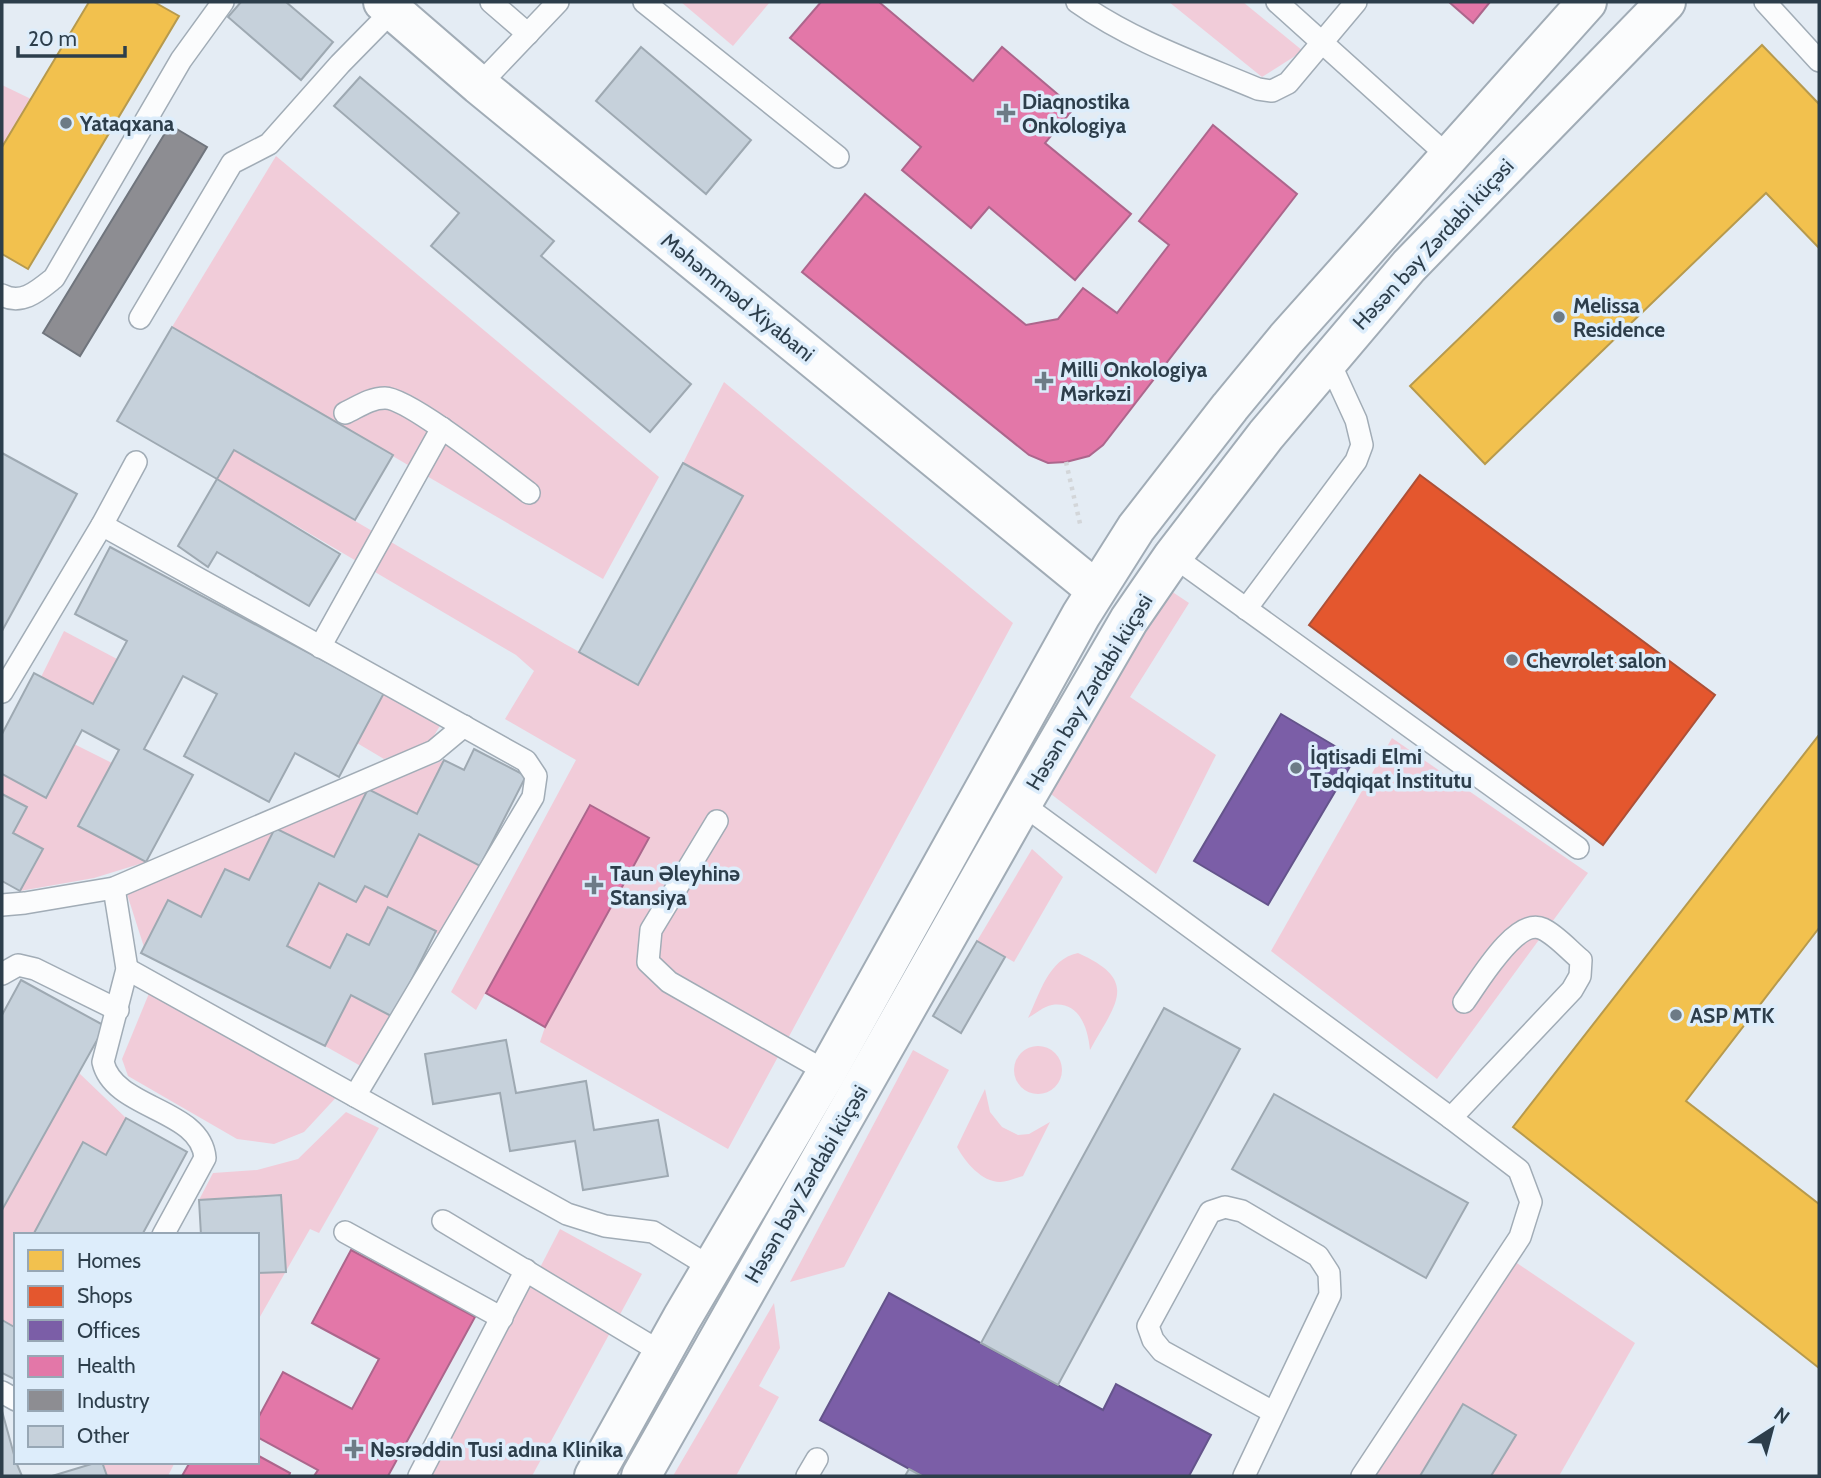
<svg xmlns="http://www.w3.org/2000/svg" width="1821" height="1478" viewBox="0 0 1821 1478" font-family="Cabin,sans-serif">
	<rect width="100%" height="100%" fill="#e4ecf4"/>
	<g fill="#f1ccd9">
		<polygon points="681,2 770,2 733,46"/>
		<polygon points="1169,2 1243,2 1303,51 1262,77"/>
		<polygon points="2,85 31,99 2,147"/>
		<polygon points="276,156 659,477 603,579 172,327"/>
		<polygon points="724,382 1013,623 728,1149 540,1042 545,1027 649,837 589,805 476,1010 451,992 576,760 505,719 534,671 516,655 217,479 234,450 565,644 638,684 743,496 683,463"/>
		<polygon points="1171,591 1189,603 1130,697 1216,755 1156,874 1047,791"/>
		<polygon points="64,631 117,659 93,704 41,677"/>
		<polygon points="384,693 441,724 429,744 384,759 357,743"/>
		<polygon points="1392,738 1588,873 1437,1079 1271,951"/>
		<polygon points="74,744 112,763 78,826 146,862 94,878 20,891 43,849 13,833 26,807 2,794 2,774 45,797"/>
		<polygon points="444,760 417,814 334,857 275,828 249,880 225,869 201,917 168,900 144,947 127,894 275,828"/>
		<polygon points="419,834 480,866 445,938 388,907 369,945 330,968 287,946 319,883 356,902 365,886 387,897"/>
		<polygon points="1032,849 1063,877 1014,962 977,941"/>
		<path d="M1078 953C1141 981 1115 1004 1090 1050 1088 1029 1080 1001 1052 1005 1044 1006 1035 1014 1028 1018 1040 994 1048 959 1078 953Z"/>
		<polygon points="150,991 342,1091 304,1132 274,1144 237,1139 128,1076 122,1059"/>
		<polygon points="351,995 393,1017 366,1069 325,1046"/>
		<circle cx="1038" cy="1070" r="24"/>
		<polygon points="913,1050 949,1070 844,1267 790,1282"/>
		<polygon points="79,1073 126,1118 106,1155 84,1143 33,1235 16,1235 16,1328 2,1320 2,1210"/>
		<path d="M985 1089 990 1112 1002 1127 1018 1135 1029 1134 1050 1122 1023 1176C1016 1178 1007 1182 1000 1182 982 1182 965 1162 957 1147Z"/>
		<polygon points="346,1112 379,1128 319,1233 310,1229 257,1322 257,1273 285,1272 280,1195 199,1200 213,1173 257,1170 298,1159"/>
		<polygon points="560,1229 642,1274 532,1476 432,1476"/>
		<polygon points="1508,1257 1635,1343 1559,1476 1373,1476"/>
		<polygon points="774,1303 780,1348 759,1386 779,1397 736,1476 673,1476"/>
		<polygon points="102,1462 175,1462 168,1476 107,1476"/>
	</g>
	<g fill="#f2c14e" stroke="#b79a4d" stroke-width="2">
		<polygon points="89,2 154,2 179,16 28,269 2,254 2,147"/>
		<polygon points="1762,45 1819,104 1819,248 1766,193 1485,464 1410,386"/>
		<polygon points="1819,735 1819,928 1686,1101 1819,1204 1819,1368 1513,1127"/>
	</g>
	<polygon fill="#e4572e" stroke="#ad5037" stroke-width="2" points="1420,475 1715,695 1603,845 1309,625"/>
	<g fill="#7b5ea7" stroke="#64548b" stroke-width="2">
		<polygon points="1281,714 1355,758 1268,905 1194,861"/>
		<polygon points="889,1293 1103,1410 1116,1384 1211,1435 1189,1476 922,1476 820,1420"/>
	</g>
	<g fill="#e377a8" stroke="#ac668c" stroke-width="2">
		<polygon points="821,2 879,2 973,81 1002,47 1074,108 1045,143 1131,214 1075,280 989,207 971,228 902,170 921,147 790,38"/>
		<polygon points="1449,2 1490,2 1473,23"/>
		<polygon points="1213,125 1297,194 1103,445 1089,456 1066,462 1048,463 1029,455 802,272 865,194 1026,325 1058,319 1083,288 1117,313 1169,245 1139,221"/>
		<polygon points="590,805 649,838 545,1027 486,993"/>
		<polygon points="351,1250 475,1317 388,1476 314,1476 318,1470 257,1437 257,1420 283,1372 352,1409 379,1359 312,1323"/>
		<polygon points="257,1455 290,1473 289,1476 182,1476 190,1462 257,1462"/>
	</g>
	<polygon fill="#8d8d92" stroke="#70757d" stroke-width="2" points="170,125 207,147 80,356 43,333"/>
	<g fill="#c6d1db" stroke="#9ea9b2" stroke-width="2">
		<polygon points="241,2 286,2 333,42 301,80 228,17"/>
		<polygon points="641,47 751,140 706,194 596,101"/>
		<polygon points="360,77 554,241 541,256 691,384 650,432 431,246 459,213 334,106"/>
		<polygon points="172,327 393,455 355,520 234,450 217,479 117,421"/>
		<polygon points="2,453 77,494 2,631"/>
		<polygon points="683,463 743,496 638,685 579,652"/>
		<polygon points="217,479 340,554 309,606 217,552 208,567 178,546"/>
		<polygon points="110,547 384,693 339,777 295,753 269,802 184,756 217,694 183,676 144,749 193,775 146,862 78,826 119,750 82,730 46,798 2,774 2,734 34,673 93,704 127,641 75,614"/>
		<polygon points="474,749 526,776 480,866 419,834 387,897 365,886 356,902 319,883 287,946 330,968 347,934 369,945 388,907 436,931 393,1017 351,995 325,1046 141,953 168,900 201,917 225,869 249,880 275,828 334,857 368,789 417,814 444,760 464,770"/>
		<polygon points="2,794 27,807 13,833 43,849 20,891 2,881"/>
		<polygon points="977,941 1005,957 961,1033 933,1016"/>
		<polygon points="21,980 105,1026 2,1210 2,1015"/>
		<polygon points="1164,1008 1240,1049 1058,1385 981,1343"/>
		<polygon points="506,1040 516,1093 586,1081 594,1130 658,1120 668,1176 583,1190 575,1141 510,1151 500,1093 433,1104 425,1054"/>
		<polygon points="1274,1094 1468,1203 1426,1278 1232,1169"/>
		<polygon points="126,1118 187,1152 142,1235 33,1235 83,1142 106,1155"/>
		<polygon points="281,1195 286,1272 257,1273 257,1235 201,1235 199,1200"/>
		<polygon points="2,1320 16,1328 16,1380 2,1373"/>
		<polygon points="1463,1404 1516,1435 1491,1476 1420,1476"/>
		<polygon points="2,1411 16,1462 22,1476 2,1476"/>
		<polygon points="98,1462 102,1462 107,1476 52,1476"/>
		<polygon points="909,1469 922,1476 905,1476"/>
	</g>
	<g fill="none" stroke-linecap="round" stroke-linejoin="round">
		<g stroke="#a1acb6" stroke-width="24">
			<g id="service">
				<polyline points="491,2 528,34"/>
				<polyline points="644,2 838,157"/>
				<path d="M1077 2C1132 41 1196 63 1258 89L1272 91 1288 83 1356 2"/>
				<polyline points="1277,2 1448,156"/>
				<polyline points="1765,2 1819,61"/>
				<polyline points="479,85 558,2"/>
				<path d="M2 295C22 306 39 290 54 278L181 60 223 2"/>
				<polyline points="140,318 232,163 269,144 340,64 393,10"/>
				<path d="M345 413C358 407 370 398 385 398 409 398 505 475 529 493"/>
				<polyline points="102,525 526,761 536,776 533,797 355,1096 567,1214 605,1226 653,1232 712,1268"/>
				<polyline points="1173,556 1578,848"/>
				<polyline points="1246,609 1356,461 1362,445 1356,420 1328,359"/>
				<polyline points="320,647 442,428"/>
				<polyline points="2,692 102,525 136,462"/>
				<polyline points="1022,804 1451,1118 1519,1170 1531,1202 1520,1237 1362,1476"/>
				<polyline points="717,821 651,930 648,962 669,982 827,1072"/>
				<path d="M114 888 127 969 103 1062C114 1110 201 1108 205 1158L163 1235"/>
				<polyline points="2,905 25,903 114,888 434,751 464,726"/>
				<polyline points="127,969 355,1096"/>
				<polyline points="2,974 18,965 35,969 118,1010"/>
				<path d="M1451 1118 1572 990 1580 976 1581 960C1570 951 1556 935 1543 929 1516 916 1478 983 1464 1002"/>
				<polyline points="443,1221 664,1354"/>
				<polyline points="345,1232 502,1318"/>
				<polyline points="2,1392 16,1400"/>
				<polyline points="419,1476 526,1270"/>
				<polyline points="807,1476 817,1459"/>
				<polyline points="1244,1476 1330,1295 1329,1273 1318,1256 1242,1211 1225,1207 1210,1212 1148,1326 1153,1340 1162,1351 1273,1412"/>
			</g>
		</g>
		<g stroke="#a1acb6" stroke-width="42">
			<polyline id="tertiary" points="383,2 479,85 1096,590"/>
		</g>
		<g stroke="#a1acb6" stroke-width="42">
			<g id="primary">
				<polyline points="594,1476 682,1318 827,1072 1081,615 1136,528 1230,407 1286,339 1587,2"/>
				<polyline points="641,1476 1022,804 1129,620 1173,556 1266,435 1409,266 1666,2"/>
			</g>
		</g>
		<polyline stroke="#d3d6d9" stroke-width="4.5" stroke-dasharray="3.5 5" stroke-linecap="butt" points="1066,462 1081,528"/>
		<use href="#service" stroke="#fbfcfd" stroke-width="21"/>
		<use href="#tertiary" stroke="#fbfcfd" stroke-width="38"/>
		<use href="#primary" stroke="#fbfcfd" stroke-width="38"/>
	</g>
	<g fill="#6d7b86" stroke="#ddedfb" stroke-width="2.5">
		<path d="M1002.5 102.5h7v7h7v7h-7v7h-7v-7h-7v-7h7z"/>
		<circle cx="66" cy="123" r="7"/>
		<circle cx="1559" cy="317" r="7"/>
		<path d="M1040.5 370.5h7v7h7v7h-7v7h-7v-7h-7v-7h7z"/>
		<circle cx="1512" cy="660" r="7"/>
		<circle cx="1296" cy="768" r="7"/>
		<path d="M590.5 874.5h7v7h7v7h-7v7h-7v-7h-7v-7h7z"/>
		<circle cx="1676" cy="1015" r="7"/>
		<path d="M350.5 1438.5h7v7h7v7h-7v7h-7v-7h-7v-7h7z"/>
	</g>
	<g text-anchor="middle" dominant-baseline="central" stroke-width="7" stroke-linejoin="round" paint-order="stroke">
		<g font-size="21" font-weight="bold" fill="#2d3e4b" stroke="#ddedfb" text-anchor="start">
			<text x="1022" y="101">Diaqnostika<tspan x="1022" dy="24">Onkologiya</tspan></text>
			<text x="80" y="123">Yataqxana</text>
			<text x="1573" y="305">Melissa<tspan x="1573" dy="24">Residence</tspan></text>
			<text x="1060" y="369">Milli Onkologiya<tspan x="1060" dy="24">Mərkəzi</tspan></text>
			<text x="1526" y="660">Chevrolet salon</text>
			<text x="1310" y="756">İqtisadi Elmi<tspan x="1310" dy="24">Tədqiqat İnstitutu</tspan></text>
			<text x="610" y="873">Taun Əleyhinə<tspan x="610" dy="24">Stansiya</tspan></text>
			<text x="1690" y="1015">ASP MTK</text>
			<text x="370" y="1449">Nəsrəddin Tusi adına Klinika</text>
		</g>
		<g font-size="21" fill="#2d3e4b" stroke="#ddedfb">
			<text transform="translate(1433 244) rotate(-47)">Həsən bəy Zərdabi küçəsi</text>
			<text transform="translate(738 297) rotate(39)">Məhəmməd Xiyabani</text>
			<text transform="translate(1089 692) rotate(-59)">Həsən bəy Zərdabi küçəsi</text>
			<text transform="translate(806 1184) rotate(-60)">Həsən bəy Zərdabi küçəsi</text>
		</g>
	</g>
	<rect width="1821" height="1478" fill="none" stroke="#2d3e4b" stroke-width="7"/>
	<rect x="14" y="1233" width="245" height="231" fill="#ddedfb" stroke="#97a7b5" stroke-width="2"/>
	<rect x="28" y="1250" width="35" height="21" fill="#f2c14e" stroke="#97a7b5" stroke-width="2"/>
	<text x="77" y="1268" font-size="21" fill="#2d3e4b">Homes</text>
	<rect x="28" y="1286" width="35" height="21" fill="#e4572e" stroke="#97a7b5" stroke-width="2"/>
	<text x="77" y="1303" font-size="21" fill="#2d3e4b">Shops</text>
	<rect x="28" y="1320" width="35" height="21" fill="#7b5ea7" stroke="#97a7b5" stroke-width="2"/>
	<text x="77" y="1338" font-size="21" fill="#2d3e4b">Offices</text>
	<rect x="28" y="1356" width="35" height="21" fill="#e377a8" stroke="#97a7b5" stroke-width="2"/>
	<text x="77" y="1373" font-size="21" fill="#2d3e4b">Health</text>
	<rect x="28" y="1390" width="35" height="21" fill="#8d8d92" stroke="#97a7b5" stroke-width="2"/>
	<text x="77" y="1408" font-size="21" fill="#2d3e4b">Industry</text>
	<rect x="28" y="1426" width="35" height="21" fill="#c6d1db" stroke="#97a7b5" stroke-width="2"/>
	<text x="77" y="1443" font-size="21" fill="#2d3e4b">Other</text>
	<g transform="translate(1772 1429) rotate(36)" stroke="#ddedfb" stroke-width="5" paint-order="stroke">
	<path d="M0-5L12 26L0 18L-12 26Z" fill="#2d3e4b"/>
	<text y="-10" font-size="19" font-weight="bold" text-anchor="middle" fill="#2d3e4b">N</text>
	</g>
	<path d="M18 46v10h107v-10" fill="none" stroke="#2d3e4b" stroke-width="3.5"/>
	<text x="28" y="46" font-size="21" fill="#2d3e4b" stroke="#ddedfb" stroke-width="5" paint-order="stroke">20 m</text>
</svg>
